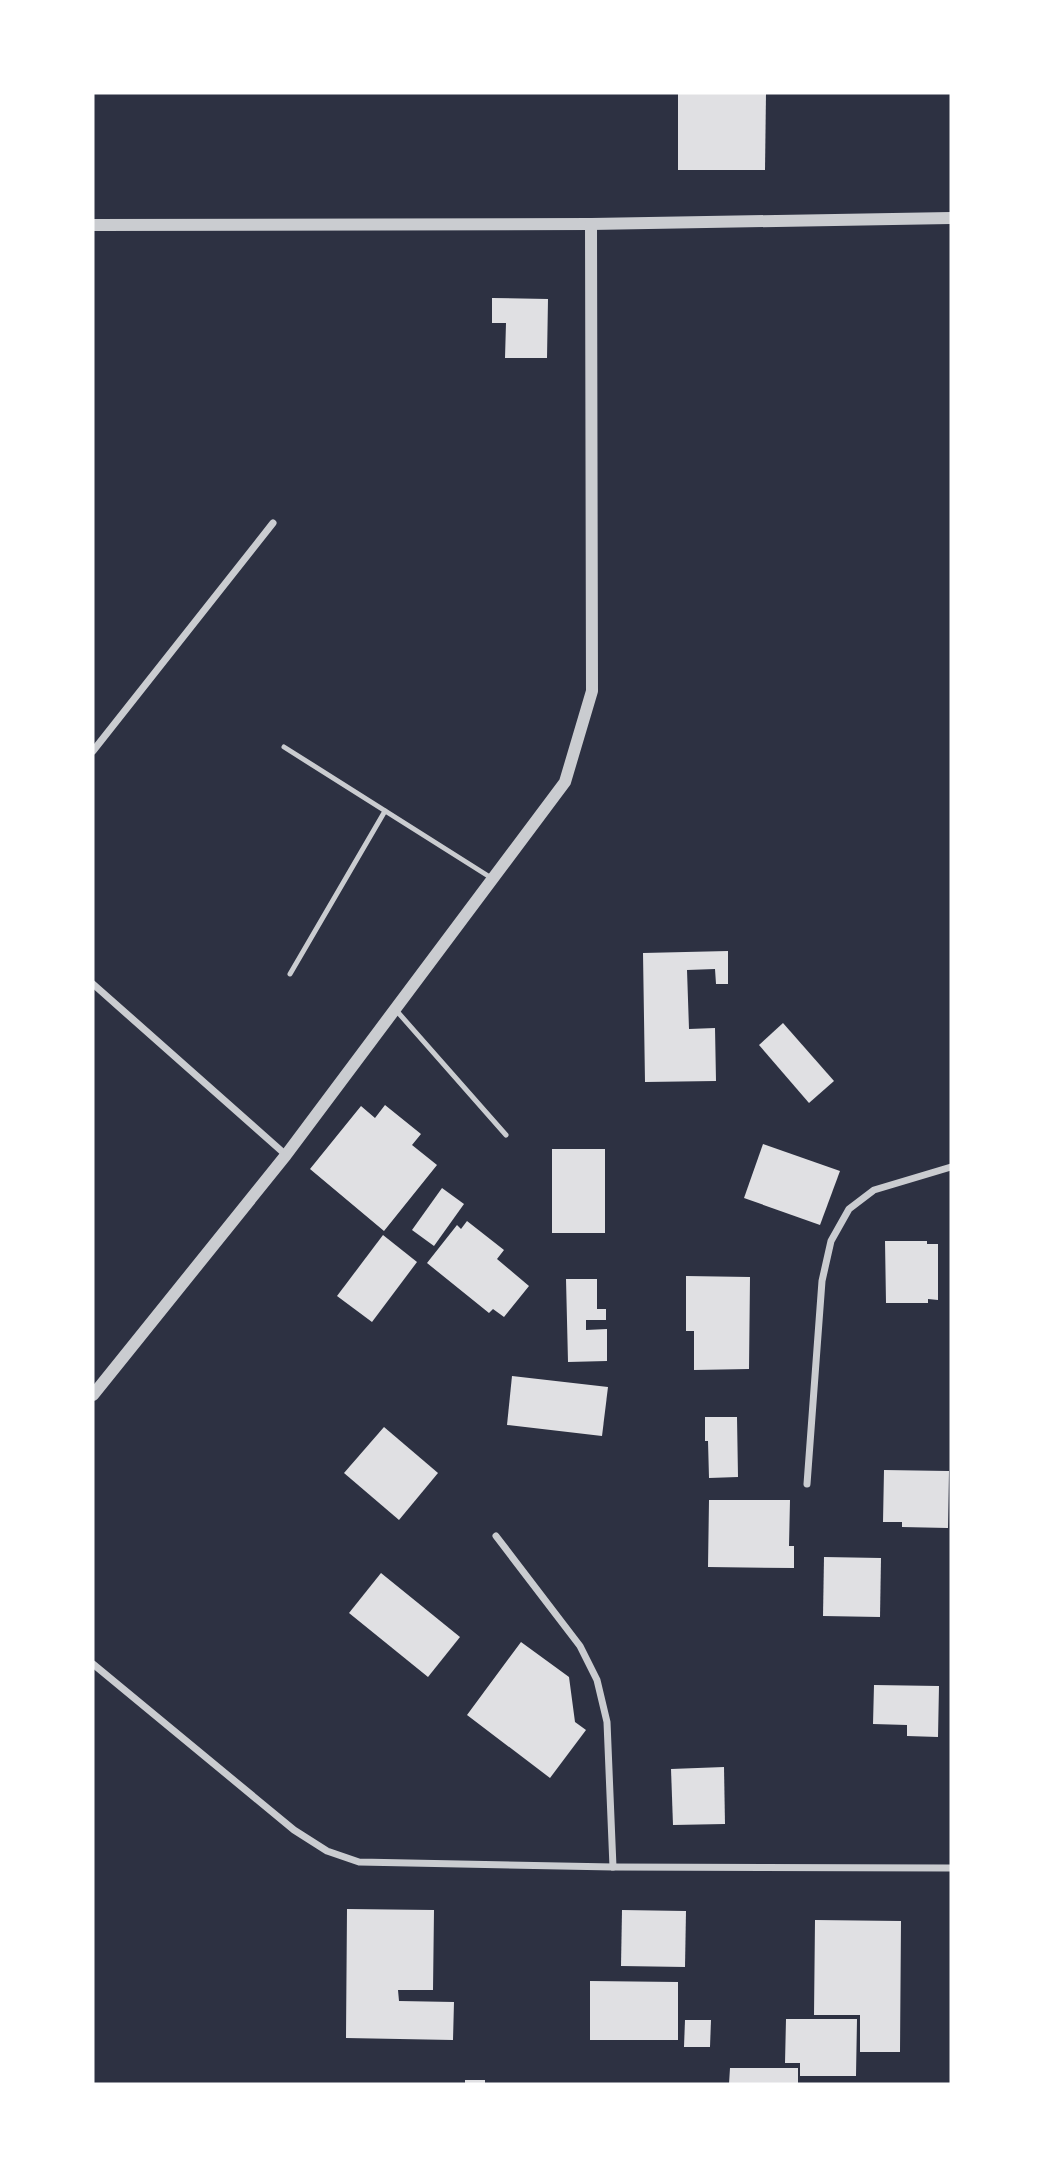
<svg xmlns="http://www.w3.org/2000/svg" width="1044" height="2177" viewBox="0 0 1044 2177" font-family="Roboto,sans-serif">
	<rect width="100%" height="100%" fill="#2d3142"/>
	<g fill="#e0e0e3">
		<polygon points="678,93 766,93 765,170 678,170"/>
		<polygon points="492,298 548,299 547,358 505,358 506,323 492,323"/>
		<polygon points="728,951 728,984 716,984 715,969 687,970 689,1029 715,1028 716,1081 645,1082 643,953"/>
		<polygon points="783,1023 834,1081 809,1103 759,1045"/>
		<polygon points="385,1105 421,1134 412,1145 437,1165 384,1231 310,1169 361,1106 375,1118"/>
		<polygon points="763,1144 840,1171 820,1225 744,1198"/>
		<rect x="552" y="1149" width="53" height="84"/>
		<polygon points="442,1188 464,1204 434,1246 412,1230"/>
		<polygon points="467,1221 504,1250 497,1259 529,1286 504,1317 493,1309 489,1313 427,1263 457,1225 461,1229"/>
		<polygon points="383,1235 417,1262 372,1322 337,1296"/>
		<polygon points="885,1241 927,1241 927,1244 938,1244 938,1300 928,1299 928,1303 886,1303"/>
		<polygon points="686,1276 750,1277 749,1369 694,1370 694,1331 686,1331"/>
		<polygon points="566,1279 597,1279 597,1309 606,1309 606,1320 586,1320 586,1330 607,1329 607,1361 568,1362"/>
		<polygon points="512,1376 608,1387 602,1436 507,1425"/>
		<polygon points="705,1417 737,1417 738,1477 709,1478 708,1441 705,1441"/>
		<polygon points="384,1427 438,1473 399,1520 344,1473"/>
		<polygon points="884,1470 949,1471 948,1528 902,1527 902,1522 883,1522"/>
		<polygon points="709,1500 790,1500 789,1546 794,1546 794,1568 708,1567"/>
		<polygon points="824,1557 881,1558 880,1617 823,1616"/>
		<polygon points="381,1573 460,1637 428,1677 349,1613"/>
		<polygon points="521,1642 569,1677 575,1722 586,1730 550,1778 467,1715"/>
		<polygon points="874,1685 939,1686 938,1737 907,1736 907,1725 873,1724"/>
		<polygon points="724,1767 725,1824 673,1825 671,1769"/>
		<polygon points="347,1909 434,1910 433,1990 398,1990 399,2001 454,2002 453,2040 346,2038"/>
		<polygon points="622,1910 686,1911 685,1967 621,1966"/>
		<polygon points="815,1920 901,1921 900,2052 860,2052 860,2015 814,2015"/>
		<polygon points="590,1981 678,1982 678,2040 590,2040"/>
		<polygon points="786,2019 857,2019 856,2076 800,2076 800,2063 785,2063"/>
		<polygon points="685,2020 711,2020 710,2047 684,2047"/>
		<polygon points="730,2068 798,2068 798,2084 729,2084"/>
		<rect x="465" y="2080" width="20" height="4"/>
	</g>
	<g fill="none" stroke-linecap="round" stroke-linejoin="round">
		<g stroke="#caccd0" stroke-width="5">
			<polyline points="284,747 493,879"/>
			<polyline points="290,974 385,811"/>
			<polyline points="395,1009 506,1135"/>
		</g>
		<g stroke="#caccd0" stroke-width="7">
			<polyline points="93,751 273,523"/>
			<polyline points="93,984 286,1155"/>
			<polyline points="807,1484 822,1281 831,1241 849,1209 874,1190 951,1167"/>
			<polyline points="496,1536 580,1646 597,1680 607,1722 613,1867"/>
			<polyline points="93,1664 294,1830 327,1851 359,1862 613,1867 951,1868"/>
		</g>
		<g stroke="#caccd0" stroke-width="12">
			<polyline points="93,225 591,224 951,218"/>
			<polyline points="93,1395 286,1155 565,782 592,691 591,224"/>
		</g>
	</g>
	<rect width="1044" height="2177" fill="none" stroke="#ffffff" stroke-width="189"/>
</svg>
